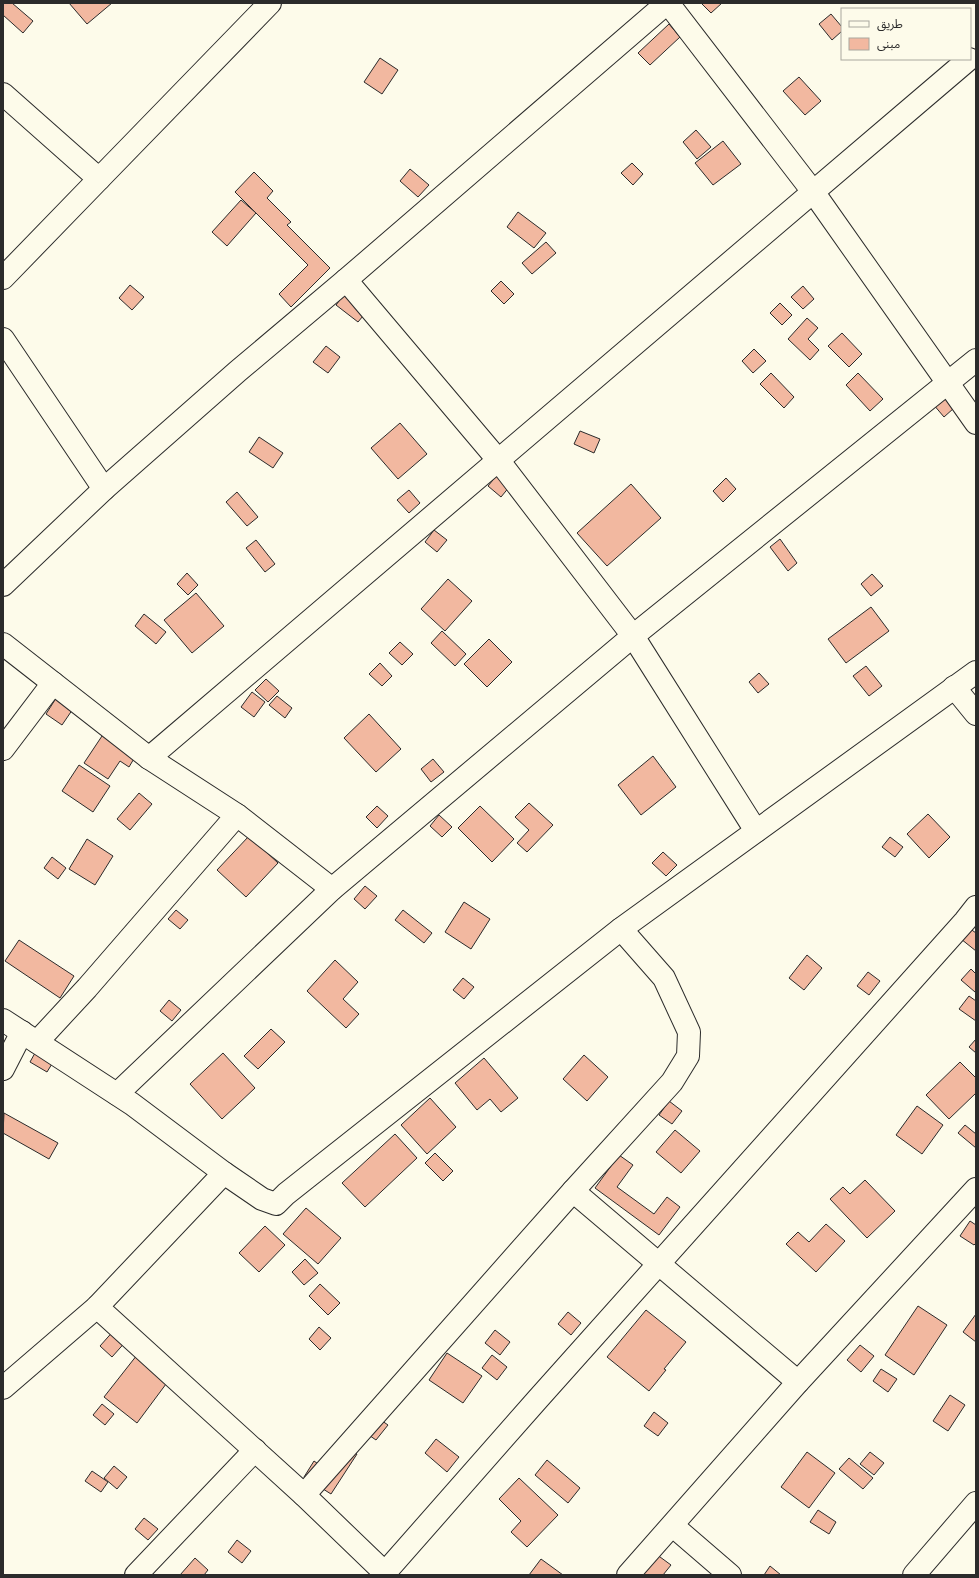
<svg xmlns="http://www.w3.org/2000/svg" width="979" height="1578" viewBox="0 0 979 1578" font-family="'Source Sans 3','Noto Sans Arabic',sans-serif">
	<rect width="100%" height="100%" fill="#fdfbea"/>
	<g fill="#f2b8a0" stroke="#2b2b2b">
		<polygon points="3,3 12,3 33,21 23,33 3,15"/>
		<polygon points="69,3 112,3 87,24"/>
		<polygon points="701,3 722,3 711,13"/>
		<polygon points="831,14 842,27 842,31 832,40 819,24"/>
		<polygon points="669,24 680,37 650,65 638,53"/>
		<polygon points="380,58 398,70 382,94 364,82"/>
		<polygon points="799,77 821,101 805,115 783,91"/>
		<polygon points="696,130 711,147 697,159 683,142"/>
		<polygon points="723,141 741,164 713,185 695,163"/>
		<polygon points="632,163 643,174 633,185 621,173"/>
		<polygon points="410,169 429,185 418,197 400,181"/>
		<polygon points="254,172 273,191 267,198 291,222 287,225 330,268 291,307 279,294 308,265 235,192"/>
		<polygon points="241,200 256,213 227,246 212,232"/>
		<polygon points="518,212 546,233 534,248 507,227"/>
		<polygon points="546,242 556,253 532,274 522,263"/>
		<polygon points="501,281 514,294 504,304 491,291"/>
		<polygon points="130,285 144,297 132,310 119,298"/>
		<polygon points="803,286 814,299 803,309 791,297"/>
		<polygon points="346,292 368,310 358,322 336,305"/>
		<polygon points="780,303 792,315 782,325 770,313"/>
		<polygon points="807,318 818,328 808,339 819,350 810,360 788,339"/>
		<polygon points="842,333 862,354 849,367 828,346"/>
		<polygon points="326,346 340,357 328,373 313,362"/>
		<polygon points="754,349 766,361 753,373 742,361"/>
		<polygon points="771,373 794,397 784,408 760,384"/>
		<polygon points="858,373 883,399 870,411 846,385"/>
		<polygon points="943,395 954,408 944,417 933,404"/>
		<polygon points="400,423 427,454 398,479 371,448"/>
		<polygon points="580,431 600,439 594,453 574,444"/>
		<polygon points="259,437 283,453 273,468 249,452"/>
		<polygon points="497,475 510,486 501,497 488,486"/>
		<polygon points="726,478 736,489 723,502 713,491"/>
		<polygon points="631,484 661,518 607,566 577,533"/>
		<polygon points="409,490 420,503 409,513 397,500"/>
		<polygon points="237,492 258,517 247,526 226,502"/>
		<polygon points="434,530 447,540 437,552 425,542"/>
		<polygon points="780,539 797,563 788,571 770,547"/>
		<polygon points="256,540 275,564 265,572 246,548"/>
		<polygon points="187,573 198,585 188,595 177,584"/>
		<polygon points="872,574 883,586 871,596 861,584"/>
		<polygon points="448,579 472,601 445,631 421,609"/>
		<polygon points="196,593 224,626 192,653 164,620"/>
		<polygon points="871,607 889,631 846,663 828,639"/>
		<polygon points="144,614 166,632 156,644 135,626"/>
		<polygon points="442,631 466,654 455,666 431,643"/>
		<polygon points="489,639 512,662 487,687 464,664"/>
		<polygon points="400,642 413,654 402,665 389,653"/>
		<polygon points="380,663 392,676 382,686 369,674"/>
		<polygon points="866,666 882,686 869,696 853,676"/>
		<polygon points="759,673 769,684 758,693 749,682"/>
		<polygon points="266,679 279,691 268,702 255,690"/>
		<polygon points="60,692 77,703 62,725 46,714"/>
		<polygon points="252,692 265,702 254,717 241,707"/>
		<polygon points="277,696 292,708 285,718 269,705"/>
		<polygon points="369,714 401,749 376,772 344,738"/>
		<polygon points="106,730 138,752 129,767 120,761 108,779 84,763"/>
		<polygon points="653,756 676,787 641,815 618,785"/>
		<polygon points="433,759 444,772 431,782 421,769"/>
		<polygon points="79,765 110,786 93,812 62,791"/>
		<polygon points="139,793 152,804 130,830 117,819"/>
		<polygon points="529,803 553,825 527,852 517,843 529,830 515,817"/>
		<polygon points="377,806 388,816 377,828 366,817"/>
		<polygon points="480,806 514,839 492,862 458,828"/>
		<polygon points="928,814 950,837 929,858 907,834"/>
		<polygon points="439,815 452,827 442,837 430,826"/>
		<polygon points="249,836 278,863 246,897 217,870"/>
		<polygon points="890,837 903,847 895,857 882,847"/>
		<polygon points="87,839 113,856 95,885 69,869"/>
		<polygon points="663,852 677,865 666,876 652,863"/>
		<polygon points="52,857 66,868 58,879 44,868"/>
		<polygon points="365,886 377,896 365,909 354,899"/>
		<polygon points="464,902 490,919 471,949 445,932"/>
		<polygon points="176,910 188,920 180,929 168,919"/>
		<polygon points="403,910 432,933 424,943 395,920"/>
		<polygon points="969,928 976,933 976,951 961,939"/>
		<polygon points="19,940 74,976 60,998 5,961"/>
		<polygon points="807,955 822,968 804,990 789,978"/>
		<polygon points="335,960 358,982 343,999 359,1014 346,1028 307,991"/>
		<polygon points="971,969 976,974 976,991 975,992 961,980"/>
		<polygon points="868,972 880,981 869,995 857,986"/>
		<polygon points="463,978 474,987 464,999 453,990"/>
		<polygon points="969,996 976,1001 976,1021 959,1009"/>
		<polygon points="169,1000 181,1010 172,1021 160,1011"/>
		<polygon points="271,1029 285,1042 258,1069 244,1056"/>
		<polygon points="976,1039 976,1053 969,1047"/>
		<polygon points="40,1044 58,1054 47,1072 30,1062"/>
		<polygon points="223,1053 255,1088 222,1119 190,1084"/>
		<polygon points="584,1055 608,1077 587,1101 563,1079"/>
		<polygon points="484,1058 518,1098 501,1112 490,1099 477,1110 455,1083"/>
		<polygon points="960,1062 976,1078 976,1093 949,1119 926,1095"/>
		<polygon points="430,1098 456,1127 427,1154 401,1125"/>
		<polygon points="669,1101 682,1111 672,1124 659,1115"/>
		<polygon points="917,1106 943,1125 922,1154 896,1135"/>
		<polygon points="4,1113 58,1143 49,1159 3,1133"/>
		<polygon points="965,1125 976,1134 976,1148 958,1133"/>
		<polygon points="675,1130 700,1151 681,1173 656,1152"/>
		<polygon points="395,1134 417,1158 365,1207 342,1183"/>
		<polygon points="435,1153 453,1171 443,1181 425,1163"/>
		<polygon points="619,1155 633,1165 617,1187 654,1214 667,1197 680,1207 659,1235 595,1188"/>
		<polygon points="865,1180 895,1211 867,1238 830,1199 843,1187 850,1194"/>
		<polygon points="306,1208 341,1238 318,1264 283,1234"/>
		<polygon points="970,1221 976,1225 976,1243 974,1245 960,1236"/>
		<polygon points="826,1224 845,1241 816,1272 786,1244 798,1232 809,1242"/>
		<polygon points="265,1226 285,1245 259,1272 239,1253"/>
		<polygon points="305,1259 318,1273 304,1285 292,1272"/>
		<polygon points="320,1284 340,1303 328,1315 309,1296"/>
		<polygon points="918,1306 947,1325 914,1375 885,1355"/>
		<polygon points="646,1310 686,1342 664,1369 666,1370 649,1391 607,1357"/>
		<polygon points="568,1312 581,1323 571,1335 558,1324"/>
		<polygon points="976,1314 976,1342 963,1332"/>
		<polygon points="319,1327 331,1338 320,1350 309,1339"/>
		<polygon points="116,1328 128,1339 112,1357 100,1346"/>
		<polygon points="495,1330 510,1342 500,1355 485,1343"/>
		<polygon points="860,1345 874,1356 861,1372 847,1360"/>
		<polygon points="447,1353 482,1376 463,1403 429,1380"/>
		<polygon points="137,1355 169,1380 137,1423 104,1397"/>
		<polygon points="492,1355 507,1367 497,1380 482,1368"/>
		<polygon points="881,1369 897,1379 888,1392 873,1381"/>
		<polygon points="950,1395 965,1405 948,1431 933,1421"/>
		<polygon points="102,1404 114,1414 105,1425 93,1415"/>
		<polygon points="654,1412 668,1423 658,1436 644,1426"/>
		<polygon points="375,1416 388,1425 376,1440 363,1431"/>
		<polygon points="436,1439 459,1457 447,1472 425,1453"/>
		<polygon points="336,1442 357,1454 331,1494 304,1477 314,1461 321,1466"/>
		<polygon points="807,1452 835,1473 809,1508 781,1487"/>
		<polygon points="870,1452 884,1463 874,1475 860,1464"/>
		<polygon points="849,1458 873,1478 863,1489 839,1469"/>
		<polygon points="547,1460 580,1488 568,1503 535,1475"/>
		<polygon points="114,1466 127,1477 117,1489 104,1478"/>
		<polygon points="92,1471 108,1482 101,1492 85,1481"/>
		<polygon points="519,1478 558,1515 527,1547 511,1532 521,1521 499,1499"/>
		<polygon points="818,1510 836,1522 829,1534 810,1522"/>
		<polygon points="144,1518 158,1529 148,1540 135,1529"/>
		<polygon points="237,1540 251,1551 242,1563 228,1552"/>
		<polygon points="656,1554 671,1565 663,1575 641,1575"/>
		<polygon points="195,1558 208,1570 204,1575 180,1575"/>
		<polygon points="541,1559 563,1575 529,1575"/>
		<polygon points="770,1566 781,1575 764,1575"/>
	</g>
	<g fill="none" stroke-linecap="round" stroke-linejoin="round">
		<g stroke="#2b2b2b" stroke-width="24">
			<g id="street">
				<polyline points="668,3 814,193 976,423"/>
				<polyline points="3,278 99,179"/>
				<polyline points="346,280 499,461 633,636 756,831"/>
				<polyline points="3,339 104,489"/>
				<polyline points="3,585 104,489 238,371 346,280 667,3"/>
				<polyline points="3,644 149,758 237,815 332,889"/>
				<polyline points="954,687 976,714"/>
				<polyline points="3,749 53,683"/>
				<polyline points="149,758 969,59"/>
				<polyline points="3,1020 132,1104 224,1173"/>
				<polyline points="37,1042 87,988 237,815"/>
				<polyline points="3,1069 22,1032"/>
				<polyline points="117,1094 332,889 633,636 976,360"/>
				<polyline points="573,1191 798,1382"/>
				<polyline points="97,1307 304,1495 387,1575"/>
				<polyline points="3,1388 97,1307 224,1173 262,1199 276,1204 286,1194 621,929 976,672"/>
				<polyline points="304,1495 573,1191 672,1082 688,1056 689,1032 664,978 621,929"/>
				<polyline points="673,1526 730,1575"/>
				<polyline points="136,1575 255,1450"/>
				<polyline points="383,1575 537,1400 965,921 976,907"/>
				<polyline points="628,1575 798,1382 976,1189"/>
				<polyline points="914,1575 976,1503"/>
			</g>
		</g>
		<g stroke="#2b2b2b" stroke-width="24">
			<polyline id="secondary" points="3,94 99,179 270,3"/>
		</g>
		<use href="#street" stroke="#fdfbea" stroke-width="22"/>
		<use href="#secondary" stroke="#fdfbea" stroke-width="22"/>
	</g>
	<rect width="979" height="1578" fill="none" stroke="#2b2b2b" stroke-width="8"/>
	<rect x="841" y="8" width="130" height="52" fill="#fdfbea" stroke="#a9a89e"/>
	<rect x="849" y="21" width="20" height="6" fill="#fdfbea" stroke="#a9a89e"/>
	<text x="877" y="28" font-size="12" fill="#2b2b2b">طريق</text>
	<rect x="849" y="38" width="20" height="12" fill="#f2b8a0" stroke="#a9a89e"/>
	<text x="877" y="48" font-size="12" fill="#2b2b2b">مبنى</text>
</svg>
